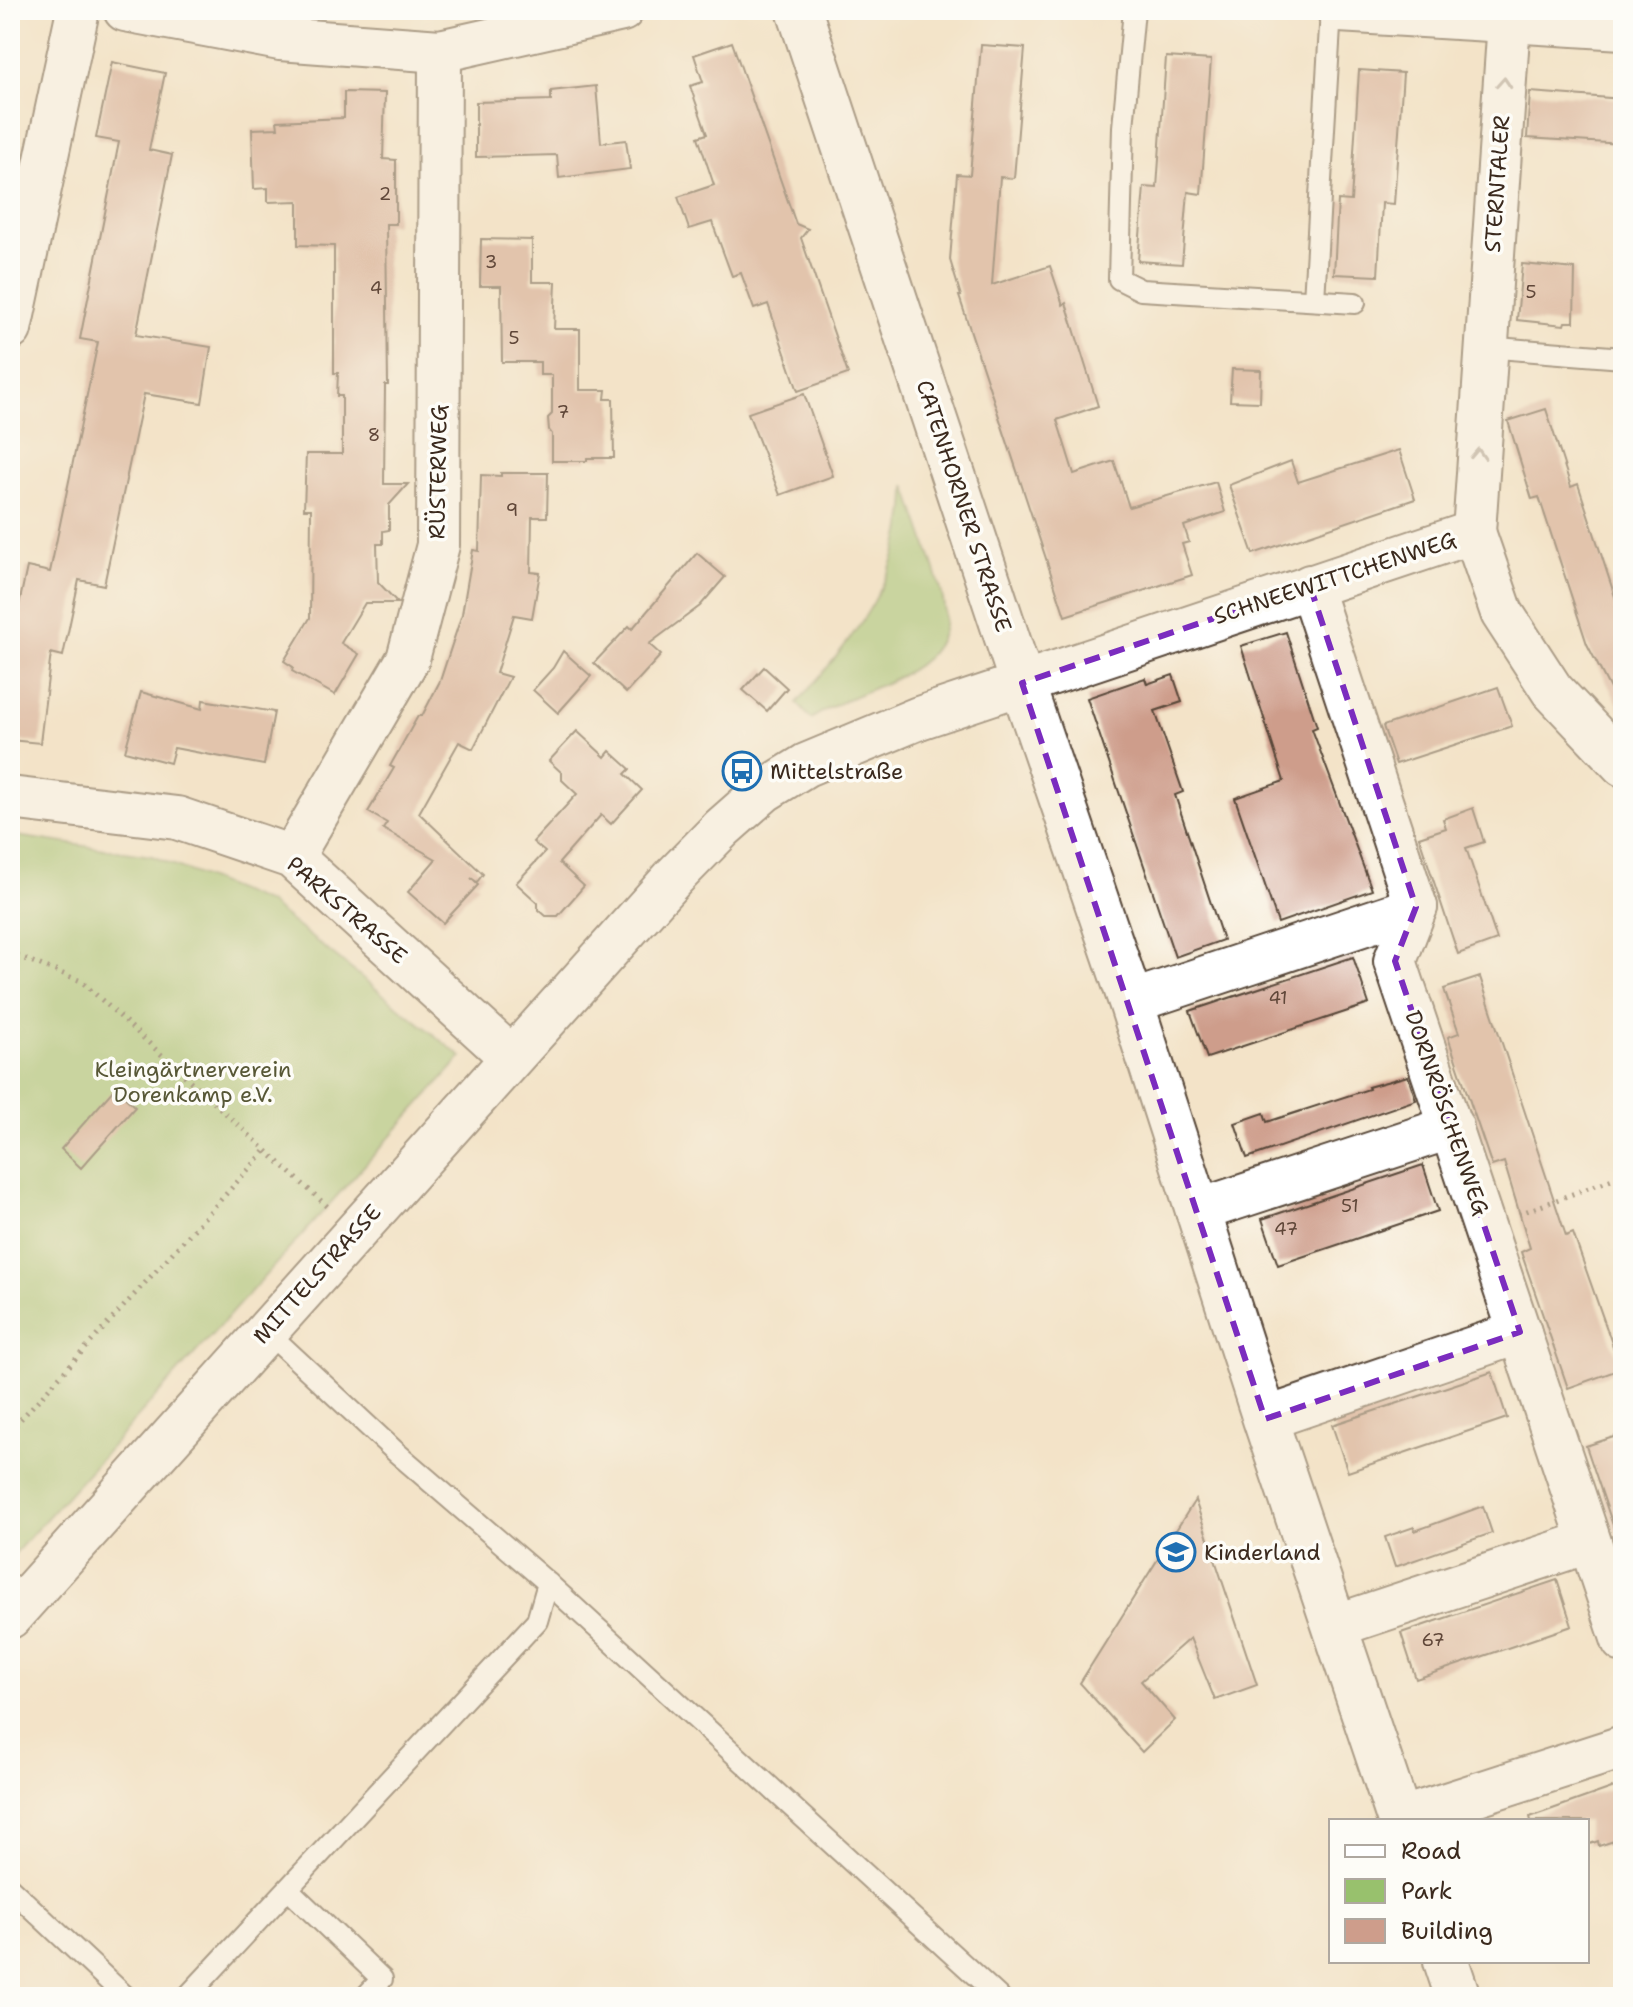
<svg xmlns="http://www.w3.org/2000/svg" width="1633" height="2007" viewBox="0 0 1633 2007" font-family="'Shantell Sans',sans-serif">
	<rect width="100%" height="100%" fill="#fdfcf7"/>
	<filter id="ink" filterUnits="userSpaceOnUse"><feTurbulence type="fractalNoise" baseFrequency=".0125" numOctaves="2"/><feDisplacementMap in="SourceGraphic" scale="16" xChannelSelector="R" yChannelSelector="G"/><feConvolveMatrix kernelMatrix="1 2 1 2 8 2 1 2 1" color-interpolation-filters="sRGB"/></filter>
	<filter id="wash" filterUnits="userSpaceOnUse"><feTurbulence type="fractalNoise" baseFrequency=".006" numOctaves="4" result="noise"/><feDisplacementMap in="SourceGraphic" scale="32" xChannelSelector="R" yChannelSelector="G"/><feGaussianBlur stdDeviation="1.8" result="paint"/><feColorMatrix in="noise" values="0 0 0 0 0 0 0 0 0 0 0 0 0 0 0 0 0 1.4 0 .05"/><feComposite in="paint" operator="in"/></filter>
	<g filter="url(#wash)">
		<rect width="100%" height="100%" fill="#f3e3c8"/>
		<g fill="#98c16d" stroke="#6a7646" stroke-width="2">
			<path d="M906 485C914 508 922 532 930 555 948 607 960 645 900 676 871 691 839 700 811 719L797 703C853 639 907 574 906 485Z"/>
			<polygon points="10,835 152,856 268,903 462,1057 10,1559"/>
		</g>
		<g id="blocks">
			<g fill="#ce9d8b">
				<polygon points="732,42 796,224 808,229 801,238 848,374 798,391 768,304 754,309 741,273 732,276 712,222 689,229 678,197 714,185 698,137 707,134 690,86 703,82 694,55"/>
				<polygon points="981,45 1025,48 1014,178 1000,177 992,285 1050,266 1063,305 1066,303 1098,406 1057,420 1074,474 1114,461 1129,507 1216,482 1225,512 1184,526 1189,542 1182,544 1192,575 1065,616 959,296 961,296 950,260 957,174 970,175"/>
				<polygon points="1166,57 1211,60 1201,194 1188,192 1182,264 1138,261 1144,187 1157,188"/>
				<polygon points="112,62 165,73 149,150 172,155 136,335 211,347 202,403 144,394 104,585 79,580 63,656 51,653 40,743 10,740 10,647 27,567 50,572 98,342 80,339 119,142 96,138"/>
				<polygon points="1359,70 1403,73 1394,204 1382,203 1378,276 1334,274 1338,200 1351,201"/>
				<polygon points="596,86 601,143 626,140 630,169 559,178 557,155 476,157 476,102 551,100 551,91"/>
				<polygon points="344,92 385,93 383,159 396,160 396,224 386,224 388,385 385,385 384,484 408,484 389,505 389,530 383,531 383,544 377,544 378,582 398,603 365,603 341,643 359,654 335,695 292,671 293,667 284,661 310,618 311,509 304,509 306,454 342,454 342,396 337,396 338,373 334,373 334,246 298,245 298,201 268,202 268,188 254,189 252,129 278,128 277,121 344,118"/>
				<polygon points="1530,92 1623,99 1623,144 1527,138"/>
				<polygon points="481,239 532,240 532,282 556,282 554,329 580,329 580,390 606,390 605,399 613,399 614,458 587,458 587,461 552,461 552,434 549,430 548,418 552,414 552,375 540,375 540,362 502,362 501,286 480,286"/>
				<polygon points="1522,264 1575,269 1574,322 1565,322 1564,325 1517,320"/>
				<polygon points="1232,369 1261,370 1260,402 1230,401"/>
				<polygon points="804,394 833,476 780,495 748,413"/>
				<polygon points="1546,409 1571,487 1578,484 1623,621 1623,714 1587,644 1539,497 1532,499 1508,421"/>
				<polygon points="1399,450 1415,499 1253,554 1229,485 1291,461 1298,482"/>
				<polygon points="501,473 548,473 547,517 532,517 531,572 540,573 532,618 514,615 496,673 510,677 473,749 459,742 419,813 483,874 477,882 471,878 478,885 443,923 408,892 436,859 383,829 387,823 368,812 394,768 390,766 418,716 422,716 440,681 462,614 473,550 479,551 481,475 501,476"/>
				<polygon points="697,553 725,577 700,606 649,644 661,655 626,693 594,663 629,626 632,629"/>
				<polygon points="1286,632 1317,727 1312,729 1372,890 1278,923 1235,798 1284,781 1241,646"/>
				<polygon points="563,651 591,676 558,713 533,690 553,668"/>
				<polygon points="764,667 787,688 767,711 743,690"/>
				<polygon points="1173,675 1182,702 1155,711 1183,792 1175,795 1223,940 1175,957 1087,698 1145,678 1147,684"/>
				<polygon points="1498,687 1512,726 1396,764 1383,726"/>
				<polygon points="141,692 202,709 203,700 274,712 264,765 174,748 170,763 125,751"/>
				<polygon points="577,731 605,757 610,751 630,769 625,774 642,790 611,824 601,815 559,863 584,886 558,916 546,916 538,909 538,903 516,883 545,852 533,842 577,794 562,780 562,773 549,761"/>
				<polygon points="1473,808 1484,842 1466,848 1497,940 1458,954 1419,837 1446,828 1443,819"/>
				<polygon points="1353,957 1369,1004 1207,1058 1190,1011"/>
				<polygon points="1480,977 1566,1236 1573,1233 1621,1369 1568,1388 1521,1252 1530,1248 1504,1162 1492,1166 1448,1037 1459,1033 1444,989"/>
				<polygon points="1408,1076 1416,1100 1247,1158 1235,1123 1264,1113 1267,1122 1369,1089 1368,1087"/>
				<polygon points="115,1088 135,1107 81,1168 61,1149"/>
				<polygon points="1423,1165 1438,1211 1278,1265 1262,1219"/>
				<polygon points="1492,1372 1507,1418 1348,1472 1332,1425"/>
				<polygon points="1623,1434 1623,1540 1618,1540 1586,1446"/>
				<polygon points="1195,1500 1257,1685 1215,1700 1190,1638 1141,1681 1175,1720 1142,1752 1080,1683"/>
				<polygon points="1483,1506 1492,1533 1395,1567 1385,1537 1414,1527 1415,1531"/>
				<polygon points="1557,1580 1572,1626 1416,1679 1401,1633"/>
				<polygon points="1623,1784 1623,1838 1599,1846 1598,1841 1587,1845 1587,1821 1531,1821 1530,1817"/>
			</g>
		</g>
	</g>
	<g filter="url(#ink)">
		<use href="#blocks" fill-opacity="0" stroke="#574638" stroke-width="2"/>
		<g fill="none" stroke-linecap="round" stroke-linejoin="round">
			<g stroke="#574638" stroke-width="24">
				<g id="service">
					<polyline points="1134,10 1123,127 1119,279 1141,290 1355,303"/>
					<polyline points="1314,300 1331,10"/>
					<polyline points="1485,347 1623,358"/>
					<polyline points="548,1583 999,1997"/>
					<polyline points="10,1888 126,1997"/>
					<polyline points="289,1890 382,1979 365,1997"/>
					<polyline points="187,1997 537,1621 548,1583 397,1453 266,1331"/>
				</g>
			</g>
			<g stroke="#574638" stroke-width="46">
				<g id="minor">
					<polyline points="125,10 280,39 440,51 622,10"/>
					<polyline points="10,329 78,10"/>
					<polyline points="1474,532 1509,21"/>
					<polyline points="1310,586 1416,907 1395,961 1623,1641"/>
					<polyline points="10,798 177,818 292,857 511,1057"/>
					<polyline points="292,857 408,659 438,545 440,51"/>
					<polyline points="1131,1002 1416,907"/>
					<polyline points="1197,1211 1452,1127"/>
					<polyline points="1265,1419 1520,1332"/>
					<polyline points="10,1617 675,876 722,828 764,791 806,765 919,718 1474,532 1502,613 1552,690 1623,765"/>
					<polyline points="1335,1626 1588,1542"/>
					<polyline points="1400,1819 1623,1747"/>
				</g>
			</g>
			<g stroke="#574638" stroke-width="48">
				<g id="tertiary">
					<polyline points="799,10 1022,683 1131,1002 1265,1419 1400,1821"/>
					<polyline points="1339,10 1623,27"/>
					<polyline points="1446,1961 1458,1997"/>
				</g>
			</g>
			<g stroke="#574638" stroke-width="5" stroke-dasharray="2 6" stroke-linecap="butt">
				<polyline points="10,953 81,981 328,1207"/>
				<polyline points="10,967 20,956"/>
				<polyline points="1519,1214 1623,1175"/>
				<polyline points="10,1431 267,1149"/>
			</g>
			<use href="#service" stroke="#fff" stroke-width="20"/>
			<use href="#minor" stroke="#fff" stroke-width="42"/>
			<use href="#tertiary" stroke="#fff" stroke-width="44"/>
		</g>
		<defs><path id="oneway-chevron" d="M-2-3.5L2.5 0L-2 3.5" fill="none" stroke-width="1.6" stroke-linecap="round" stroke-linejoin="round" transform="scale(2)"/></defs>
		<g stroke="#a79f9a">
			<use href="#oneway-chevron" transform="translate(1504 83) rotate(-86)"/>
			<use href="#oneway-chevron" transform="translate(1478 454) rotate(-87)"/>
		</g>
	</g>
	<path d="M0 0H1633V2007H0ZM1310 586 1416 907 1395 961 1520 1332 1265 1419 1022 683Z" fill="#f3e3c8" fill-opacity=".55" fill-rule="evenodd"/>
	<path fill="none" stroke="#7b2cbf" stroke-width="6" stroke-dasharray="16 10" stroke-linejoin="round" d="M1310 586 1416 907 1395 961 1520 1332 1265 1419 1022 683Z"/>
	<defs>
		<g id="bus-ring" transform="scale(2)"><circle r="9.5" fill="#fdfcf7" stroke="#1f6fb2" stroke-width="1.5"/><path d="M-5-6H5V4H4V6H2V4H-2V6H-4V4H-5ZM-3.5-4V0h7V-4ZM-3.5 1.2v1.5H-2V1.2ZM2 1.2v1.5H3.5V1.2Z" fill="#1f6fb2"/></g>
		<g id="school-ring" transform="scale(2)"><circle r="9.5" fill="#fdfcf7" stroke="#1f6fb2" stroke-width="1.5"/><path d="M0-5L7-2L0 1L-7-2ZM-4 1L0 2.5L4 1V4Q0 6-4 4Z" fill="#1f6fb2"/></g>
	</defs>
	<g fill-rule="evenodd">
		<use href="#bus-ring" x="742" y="771"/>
		<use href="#school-ring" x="1176" y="1552"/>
	</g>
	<g text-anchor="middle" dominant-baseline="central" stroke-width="7" stroke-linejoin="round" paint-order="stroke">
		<g font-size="18" fill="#604739">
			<text x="385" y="194">2</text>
			<text x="491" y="262">3</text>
			<text x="376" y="288">4</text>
			<text x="1531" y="292">5</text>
			<text x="514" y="338">5</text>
			<text x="563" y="412">7</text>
			<text x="374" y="435">8</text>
			<text x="512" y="510">9</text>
			<text x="1278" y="998">41</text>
			<text x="1350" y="1206">51</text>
			<text x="1286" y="1229">47</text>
			<text x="1433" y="1640">67</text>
		</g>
		<g font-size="22" fill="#3b2a1e" stroke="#fdfcf7">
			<text transform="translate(1497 184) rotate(-86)">STERNTALER</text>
			<text transform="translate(438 472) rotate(-89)">RÜSTERWEG</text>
			<text transform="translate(964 506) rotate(72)">CATENHORNER STRASSE</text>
			<text transform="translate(1335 578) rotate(-18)">SCHNEEWITTCHENWEG</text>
			<text transform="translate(347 910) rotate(41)">PARKSTRASSE</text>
			<text transform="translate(1447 1113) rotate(71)">DORNRÖSCHENWEG</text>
			<text transform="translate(317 1274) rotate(-48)">MITTELSTRASSE</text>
		</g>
		<g font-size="22" fill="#3b2a1e" stroke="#fdfcf7" text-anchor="start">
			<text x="770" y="771">Mittelstraße</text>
			<text x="1204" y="1552">Kinderland</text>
		</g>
		<g font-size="22" fill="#575736" stroke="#fdfcf7">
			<text x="193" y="1069">Kleingärtnerverein<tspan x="193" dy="25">Dorenkamp e.V.</tspan></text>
		</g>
	</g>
	<rect width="1633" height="2007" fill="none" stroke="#fdfcf7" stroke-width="40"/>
	<rect x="1329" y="1819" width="260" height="144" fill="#fdfcf7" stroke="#afa8a0" stroke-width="2"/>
	<rect x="1345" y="1845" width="40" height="12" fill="#ffffff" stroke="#afa8a0" stroke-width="2"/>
	<text x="1401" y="1859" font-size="24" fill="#3b2a1e">Road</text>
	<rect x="1345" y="1879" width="40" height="24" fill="#98c16d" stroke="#afa8a0" stroke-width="2"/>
	<text x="1401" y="1899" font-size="24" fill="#3b2a1e">Park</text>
	<rect x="1345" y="1919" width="40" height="24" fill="#ce9d8b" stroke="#afa8a0" stroke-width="2"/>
	<text x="1401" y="1939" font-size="24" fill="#3b2a1e">Building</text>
</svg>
